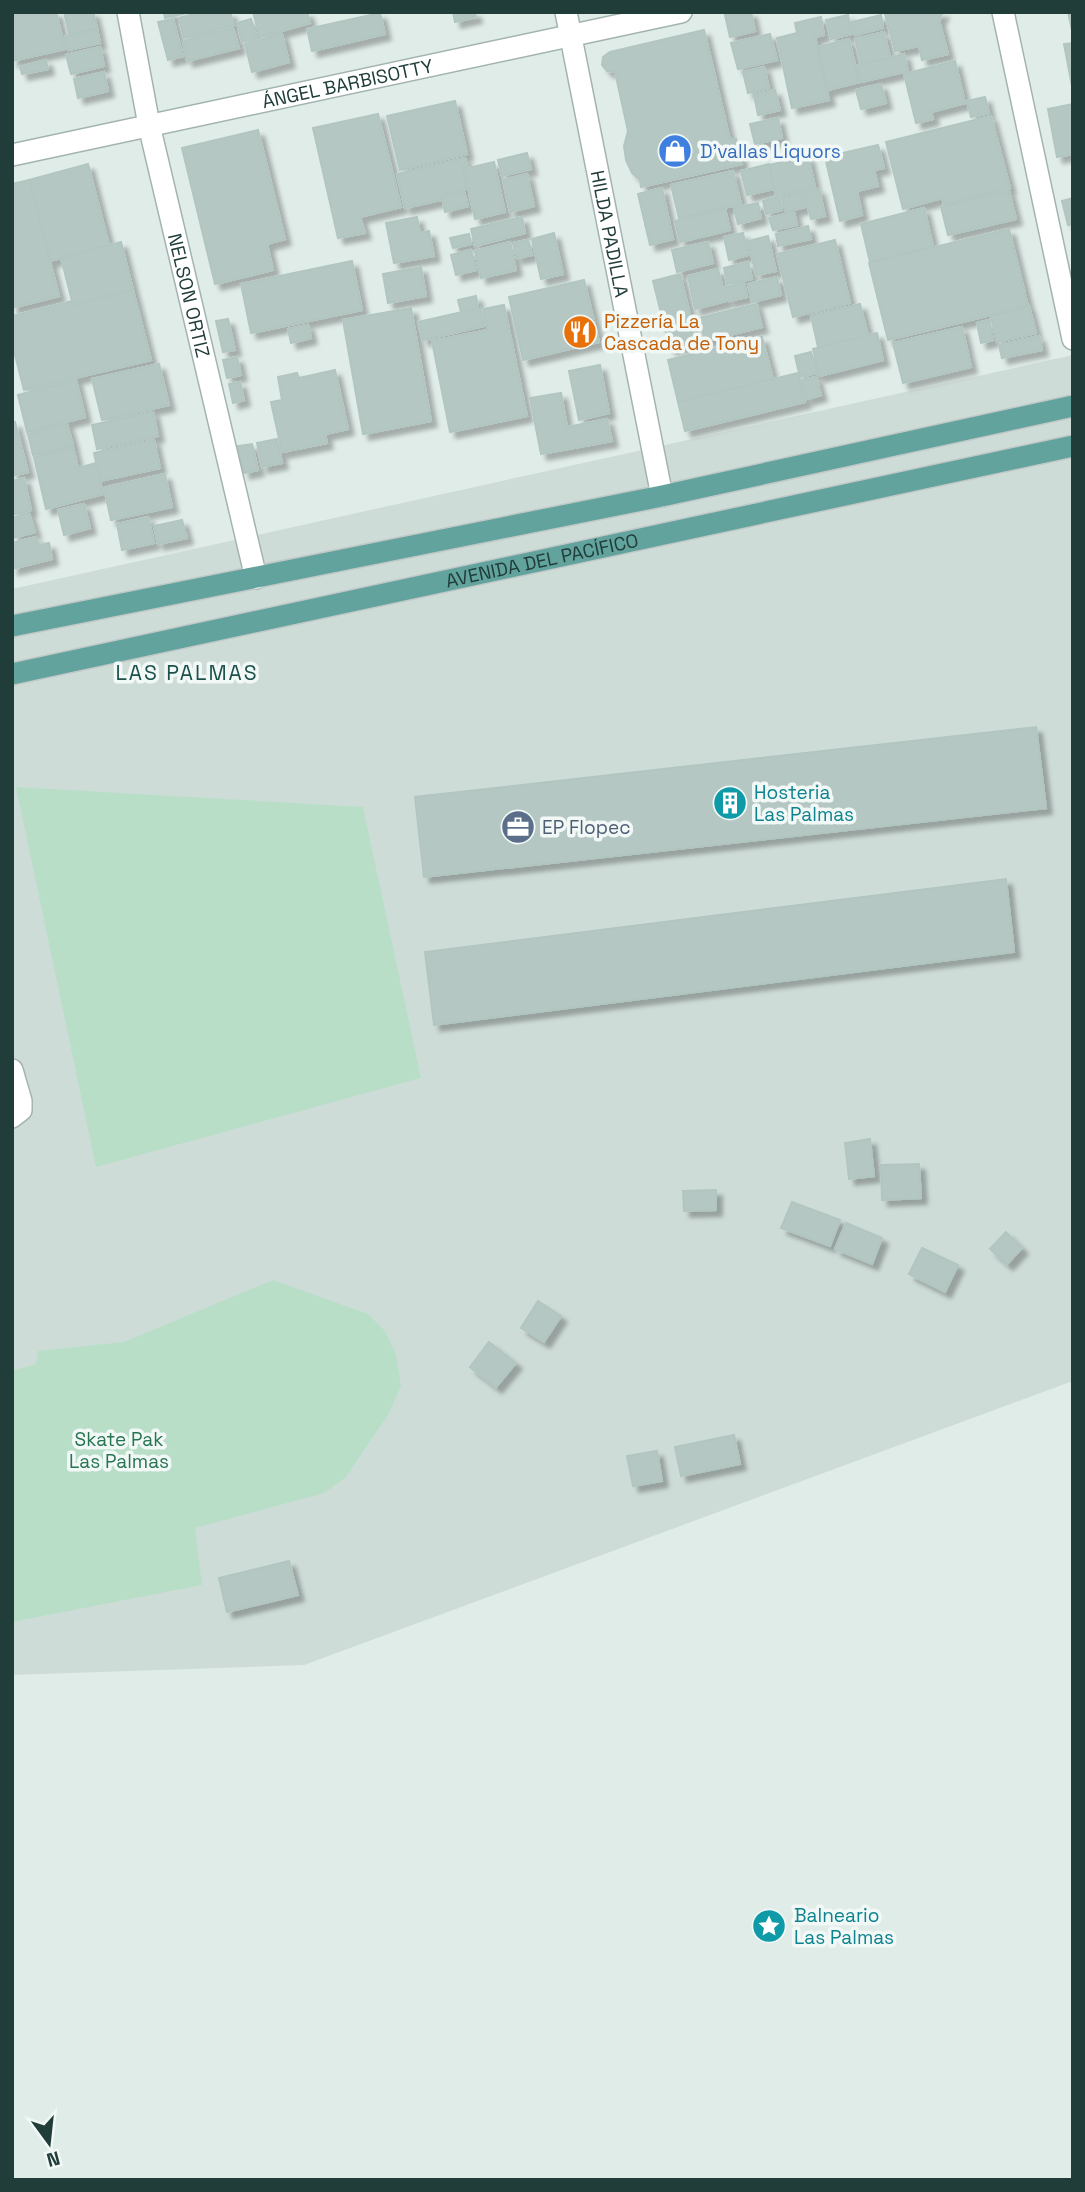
<svg xmlns="http://www.w3.org/2000/svg" width="1085" height="2192" viewBox="0 0 1085 2192" font-family="'Space Grotesk',sans-serif">
	<defs>
		<filter id="shadow"><feDropShadow dx="6" dy="6" stdDeviation="2" flood-color="#0004"/></filter>
	</defs>
	<rect width="100%" height="100%" fill="#e0ece8"/>
	<polygon fill="#cedcd8" points="1073,355 1073,1381 304,1665 12,1675 12,589"/>
	<g fill="#b8dec8">
		<polygon points="16,787 363,807 421,1078 96,1167"/>
		<polygon points="273,1280 368,1314 385,1331 396,1354 401,1386 388,1415 345,1478 324,1493 195,1528 202,1585 12,1622 12,1371 36,1364 38,1351 124,1342"/>
	</g>
	<g fill="#b5c7c2" stroke="#b2c6c1" stroke-width="2" filter="url(#shadow)">
		<polygon points="12,12 56,12 65,49 12,61"/>
		<polygon points="64,12 93,12 97,28 69,34"/>
		<polygon points="164,12 191,12 165,18"/>
		<polygon points="201,12 230,12 234,25 184,38 179,18"/>
		<polygon points="253,12 307,12 310,23 260,37"/>
		<polygon points="453,12 475,12 476,17 455,22"/>
		<polygon points="737,12 751,12 755,31 730,37 725,15"/>
		<polygon points="891,12 943,12 939,20 948,54 922,60 919,46 895,51 885,14"/>
		<polygon points="1068,12 1073,12 1073,35"/>
		<polygon points="380,13 385,34 312,51 307,29"/>
		<polygon points="848,15 852,34 831,39 826,20"/>
		<polygon points="881,15 883,28 855,35 852,22"/>
		<polygon points="821,17 824,35 815,37 829,100 792,108 777,38 797,33 795,23"/>
		<polygon points="173,19 183,56 168,60 158,22"/>
		<polygon points="251,19 257,38 242,42 237,23"/>
		<polygon points="233,28 239,48 187,61 183,41"/>
		<polygon points="97,29 100,43 68,50 64,37"/>
		<polygon points="704,30 730,140 736,139 742,164 641,187 640,180 632,173 626,160 624,146 628,131 615,72 607,71 602,65 603,57 610,52"/>
		<polygon points="884,32 890,58 861,64 855,39"/>
		<polygon points="282,34 289,62 252,72 245,44"/>
		<polygon points="770,34 777,60 738,69 731,43"/>
		<polygon points="849,39 859,82 828,90 818,47"/>
		<polygon points="1073,43 1073,86 1072,86 1064,44"/>
		<polygon points="100,47 104,66 71,74 66,55"/>
		<polygon points="904,54 908,71 861,82 856,66"/>
		<polygon points="46,60 48,69 22,74 20,67"/>
		<polygon points="955,61 965,103 931,112 933,119 916,123 904,74"/>
		<polygon points="764,67 769,88 748,93 743,72"/>
		<polygon points="104,72 108,91 78,98 74,79"/>
		<polygon points="881,84 886,103 861,109 856,90"/>
		<polygon points="775,90 780,110 758,115 754,95"/>
		<polygon points="985,97 989,113 971,117 967,101"/>
		<polygon points="455,101 467,154 400,170 387,116"/>
		<polygon points="1073,104 1073,154 1057,157 1048,109"/>
		<polygon points="378,114 401,207 360,217 365,233 338,238 313,128"/>
		<polygon points="991,116 1010,188 944,205 942,198 903,209 886,142"/>
		<polygon points="778,118 782,138 755,144 750,124"/>
		<polygon points="258,130 285,239 267,244 273,270 215,284 182,148"/>
		<polygon points="878,145 884,168 874,170 878,186 857,191 862,215 840,221 825,157"/>
		<polygon points="527,153 531,169 502,176 498,160"/>
		<polygon points="808,156 815,187 776,196 769,165"/>
		<polygon points="465,158 467,167 462,167 466,189 440,195 441,200 405,208 397,174"/>
		<polygon points="494,162 505,212 475,219 464,169"/>
		<polygon points="88,164 109,245 50,261 29,180"/>
		<polygon points="769,164 774,189 747,195 741,171"/>
		<polygon points="733,171 741,204 679,218 671,185"/>
		<polygon points="527,174 534,206 510,212 503,180"/>
		<polygon points="29,180 59,296 12,308 12,184"/>
		<polygon points="662,188 673,239 650,245 638,194"/>
		<polygon points="819,189 825,216 811,219 804,192"/>
		<polygon points="1009,191 1016,219 948,235 941,207"/>
		<polygon points="464,192 468,206 445,212 442,197"/>
		<polygon points="802,193 805,207 786,212 782,198"/>
		<polygon points="779,196 782,210 766,214 763,201"/>
		<polygon points="1073,198 1073,224 1068,225 1062,201"/>
		<polygon points="758,203 761,218 738,224 734,208"/>
		<polygon points="924,208 933,246 870,262 861,224"/>
		<polygon points="725,209 730,230 680,242 675,221"/>
		<polygon points="794,212 797,225 773,230 769,218"/>
		<polygon points="417,217 420,233 429,231 434,256 394,263 386,223"/>
		<polygon points="522,217 525,233 475,246 471,229"/>
		<polygon points="808,226 811,239 778,246 776,234"/>
		<polygon points="1009,229 1028,306 888,340 869,263"/>
		<polygon points="554,233 563,274 541,279 532,239"/>
		<polygon points="743,233 748,255 729,260 724,237"/>
		<polygon points="469,234 471,244 453,248 450,238"/>
		<polygon points="768,236 776,271 756,275 748,241"/>
		<polygon points="528,240 532,255 517,258 513,243"/>
		<polygon points="835,240 850,303 793,317 777,254"/>
		<polygon points="121,242 133,290 73,305 61,258"/>
		<polygon points="510,242 516,270 481,278 475,251"/>
		<polygon points="708,242 713,263 677,272 672,250"/>
		<polygon points="471,250 476,270 456,275 451,255"/>
		<polygon points="352,261 362,310 251,333 241,284"/>
		<polygon points="748,262 752,279 727,284 724,268"/>
		<polygon points="421,267 426,296 388,303 383,274"/>
		<polygon points="718,269 726,301 695,309 688,276"/>
		<polygon points="680,274 697,343 670,349 653,281"/>
		<polygon points="777,277 781,295 752,302 748,284"/>
		<polygon points="584,280 599,342 523,360 509,297"/>
		<polygon points="744,283 747,297 729,301 725,287"/>
		<polygon points="133,290 151,360 24,390 14,351 12,352 12,316 72,301 73,305"/>
		<polygon points="476,296 478,308 461,312 458,300"/>
		<polygon points="756,304 762,327 705,341 699,318"/>
		<polygon points="860,304 868,335 818,347 811,316"/>
		<polygon points="504,305 527,416 450,432 432,341 488,330 483,309"/>
		<polygon points="1029,306 1036,333 997,342 991,316"/>
		<polygon points="411,308 431,421 363,434 343,320"/>
		<polygon points="480,308 484,326 423,340 418,322"/>
		<polygon points="228,319 235,350 223,352 216,321"/>
		<polygon points="989,320 993,340 981,343 977,323"/>
		<polygon points="308,325 311,338 291,343 288,329"/>
		<polygon points="962,327 971,367 903,383 893,343"/>
		<polygon points="877,333 883,360 819,376 813,349"/>
		<polygon points="1039,336 1042,350 1002,358 999,345"/>
		<polygon points="762,337 773,379 678,402 668,360"/>
		<polygon points="811,352 817,373 800,377 795,356"/>
		<polygon points="237,357 241,375 227,378 223,360"/>
		<polygon points="159,364 169,405 102,420 92,379"/>
		<polygon points="600,365 609,413 579,420 569,371"/>
		<polygon points="335,370 348,429 325,434 327,443 282,452 271,402 282,400 278,377 297,373 299,378"/>
		<polygon points="798,373 805,402 685,431 678,402"/>
		<polygon points="816,377 821,395 807,399 802,380"/>
		<polygon points="76,380 85,417 27,432 18,395"/>
		<polygon points="240,382 244,400 233,403 229,384"/>
		<polygon points="561,393 567,427 607,419 612,441 541,454 530,398"/>
		<polygon points="153,412 158,436 97,449 92,425"/>
		<polygon points="15,422 28,472 12,476 12,423"/>
		<polygon points="67,424 73,445 33,455 28,434"/>
		<polygon points="277,439 282,463 262,467 257,443"/>
		<polygon points="154,440 160,468 100,481 94,453"/>
		<polygon points="252,444 258,470 244,473 238,446"/>
		<polygon points="73,447 78,468 96,463 103,494 46,509 34,457"/>
		<polygon points="165,474 172,507 111,520 104,488"/>
		<polygon points="24,478 31,510 12,515 12,481"/>
		<polygon points="84,504 90,528 64,535 58,510"/>
		<polygon points="29,513 35,532 13,538 12,518"/>
		<polygon points="148,517 154,543 122,550 117,524"/>
		<polygon points="182,520 187,538 158,544 154,526"/>
		<polygon points="36,537 39,545 49,543 52,559 12,569 12,543"/>
		<polygon points="1036,727 1046,808 424,877 415,797"/>
		<polygon points="1006,879 1014,952 434,1025 425,952"/>
		<polygon points="870,1139 874,1176 849,1179 845,1143"/>
		<polygon points="919,1164 921,1198 882,1200 881,1165"/>
		<polygon points="716,1190 716,1210 684,1211 683,1191"/>
		<polygon points="792,1202 840,1220 830,1246 781,1228"/>
		<polygon points="846,1223 882,1238 872,1264 835,1249"/>
		<polygon points="1006,1232 1022,1248 1007,1264 990,1249"/>
		<polygon points="922,1248 958,1265 945,1292 909,1274"/>
		<polygon points="538,1301 561,1316 544,1342 521,1328"/>
		<polygon points="489,1342 516,1363 496,1387 470,1367"/>
		<polygon points="734,1435 740,1464 681,1476 675,1447"/>
		<polygon points="657,1451 662,1481 633,1486 627,1456"/>
		<polygon points="289,1561 298,1595 227,1612 219,1578"/>
	</g>
	<g fill="none" stroke-linecap="round" stroke-linejoin="round">
		<g stroke="#a3b4b0" stroke-width="24">
			<g id="minor">
				<path id="s1" d="M128 12 149 125 256 578"/>
				<path id="s2" d="M566 12 662 496"/>
				<polyline points="1003,12 1073,339"/>
				<path id="s3" d="M12 155 681 12"/>
				<polyline points="12,1070 21,1101 21,1110 12,1117"/>
			</g>
		</g>
		<g stroke="#c1c9c8" stroke-width="24">
			<g id="major">
				<polyline points="12,626 662,496 1073,406"/>
				<path id="s4" d="M12 674 1073 446"/>
			</g>
		</g>
		<use href="#minor" stroke="#fff" stroke-width="21"/>
		<use href="#major" stroke="#63a39d" stroke-width="21"/>
	</g>
	<defs>
		<g id="shop-disc" transform="scale(1.75)"><circle r="9.5" fill="#3f7fe0" stroke="#f1f8f6"/><path d="M-5-2.5h2.3a2.7 3.5 0 0 1 5.4 0H5L5.5 6h-11ZM-1.5-2.5h3a1.5 2.3 0 0 0-3 0Z" fill="#fff"/></g>
		<g id="restaurant-disc" transform="scale(1.75)"><circle r="9.5" fill="#e8710a" stroke="#f1f8f6"/><path d="M-5-6h1v4h1v-4h1v4h1v-4h1v5L-1.5 .5V6h-2V.5L-5-1ZM5-6V6H3V1.5H1.5Q1.5-4 5-6Z" fill="#fff"/></g>
		<g id="building-disc" transform="scale(1.75)"><circle r="9.5" fill="#0f9aa8" stroke="#f1f8f6"/><path d="M-4-6H4V6H1V3H-1V6H-4ZM-2.5-4.3h1.7v1.8h-1.7ZM.8-4.3h1.7v1.8H.8ZM-2.5-1h1.7V.8h-1.7ZM.8-1h1.7V.8H.8Z" fill="#fff"/></g>
		<g id="office-disc" transform="scale(1.75)"><circle r="9.5" fill="#5c6f8a" stroke="#f1f8f6"/><path d="M-6-3h4V-5.5h4V-3h4V5H-6ZM-1-4.5V-3h2v-1.5ZM-6 0V1H6V0Z" fill="#fff"/></g>
		<g id="sight-disc" transform="scale(1.75)"><circle r="9.5" fill="#0f9aa8" stroke="#f1f8f6"/><path d="M0-6L1.8-2.2L6-1.7L2.9 1.2L3.7 5.4L0 3.3L-3.7 5.4L-2.9 1.2L-6-1.7L-1.8-2.2Z" fill="#fff"/></g>
	</defs>
	<g fill-rule="evenodd">
		<use href="#shop-disc" x="675" y="151"/>
		<use href="#restaurant-disc" x="580" y="332"/>
		<use href="#building-disc" x="730" y="803"/>
		<use href="#office-disc" x="518" y="827"/>
		<use href="#sight-disc" x="769" y="1926"/>
	</g>
	<g text-anchor="middle" dominant-baseline="central" stroke-width="7" stroke-linejoin="round" paint-order="stroke">
		<g font-size="19" fill="#203d3a" stroke="#f1f8f6">
			<text stroke="none"><textPath href="#s3" startOffset="343">ÁNGEL BARBISOTTY</textPath></text>
			<text stroke="none"><textPath href="#s2" startOffset="226">HILDA PADILLA</textPath></text>
			<text stroke="none"><textPath href="#s1" startOffset="290">NELSON ORTIZ</textPath></text>
			<text stroke="none"><textPath href="#s4" startOffset="542">AVENIDA DEL PACÍFICO</textPath></text>
		</g>
		<g font-size="19" fill="#366cbe" stroke="#f1f8f6" text-anchor="start">
			<text x="700" y="151">D’vallas Liquors</text>
		</g>
		<g font-size="19" fill="#c56008" stroke="#f1f8f6" text-anchor="start">
			<text x="604" y="321">Pizzería La<tspan x="604" dy="22">Cascada de Tony</tspan></text>
		</g>
		<g font-size="19" fill="#0d838f" stroke="#f1f8f6" text-anchor="start">
			<text x="754" y="792">Hosteria<tspan x="754" dy="22">Las Palmas</tspan></text>
			<text x="794" y="1915">Balneario<tspan x="794" dy="22">Las Palmas</tspan></text>
		</g>
		<g font-size="19" fill="#4e5e75" stroke="#f1f8f6" text-anchor="start">
			<text x="542" y="827">EP Flopec</text>
		</g>
		<g font-size="19" fill="#287552" stroke="#f1f8f6">
			<text x="119" y="1439">Skate Pak<tspan x="119" dy="22">Las Palmas</tspan></text>
		</g>
		<g font-size="21" letter-spacing="2" fill="#1b504b" stroke="#f1f8f6">
			<text x="187" y="672">LAS PALMAS</text>
		</g>
	</g>
	<rect width="1085" height="2192" fill="none" stroke="#203d3a" stroke-width="28"/>
	<g transform="translate(49 2143) rotate(165)" stroke="#f1f8f6" stroke-width="5" paint-order="stroke">
	<path d="M0-5L12 26L0 18L-12 26Z" fill="#203d3a"/>
	<text y="-10" font-size="19" font-weight="bold" text-anchor="middle" fill="#203d3a">N</text>
	</g>
</svg>
